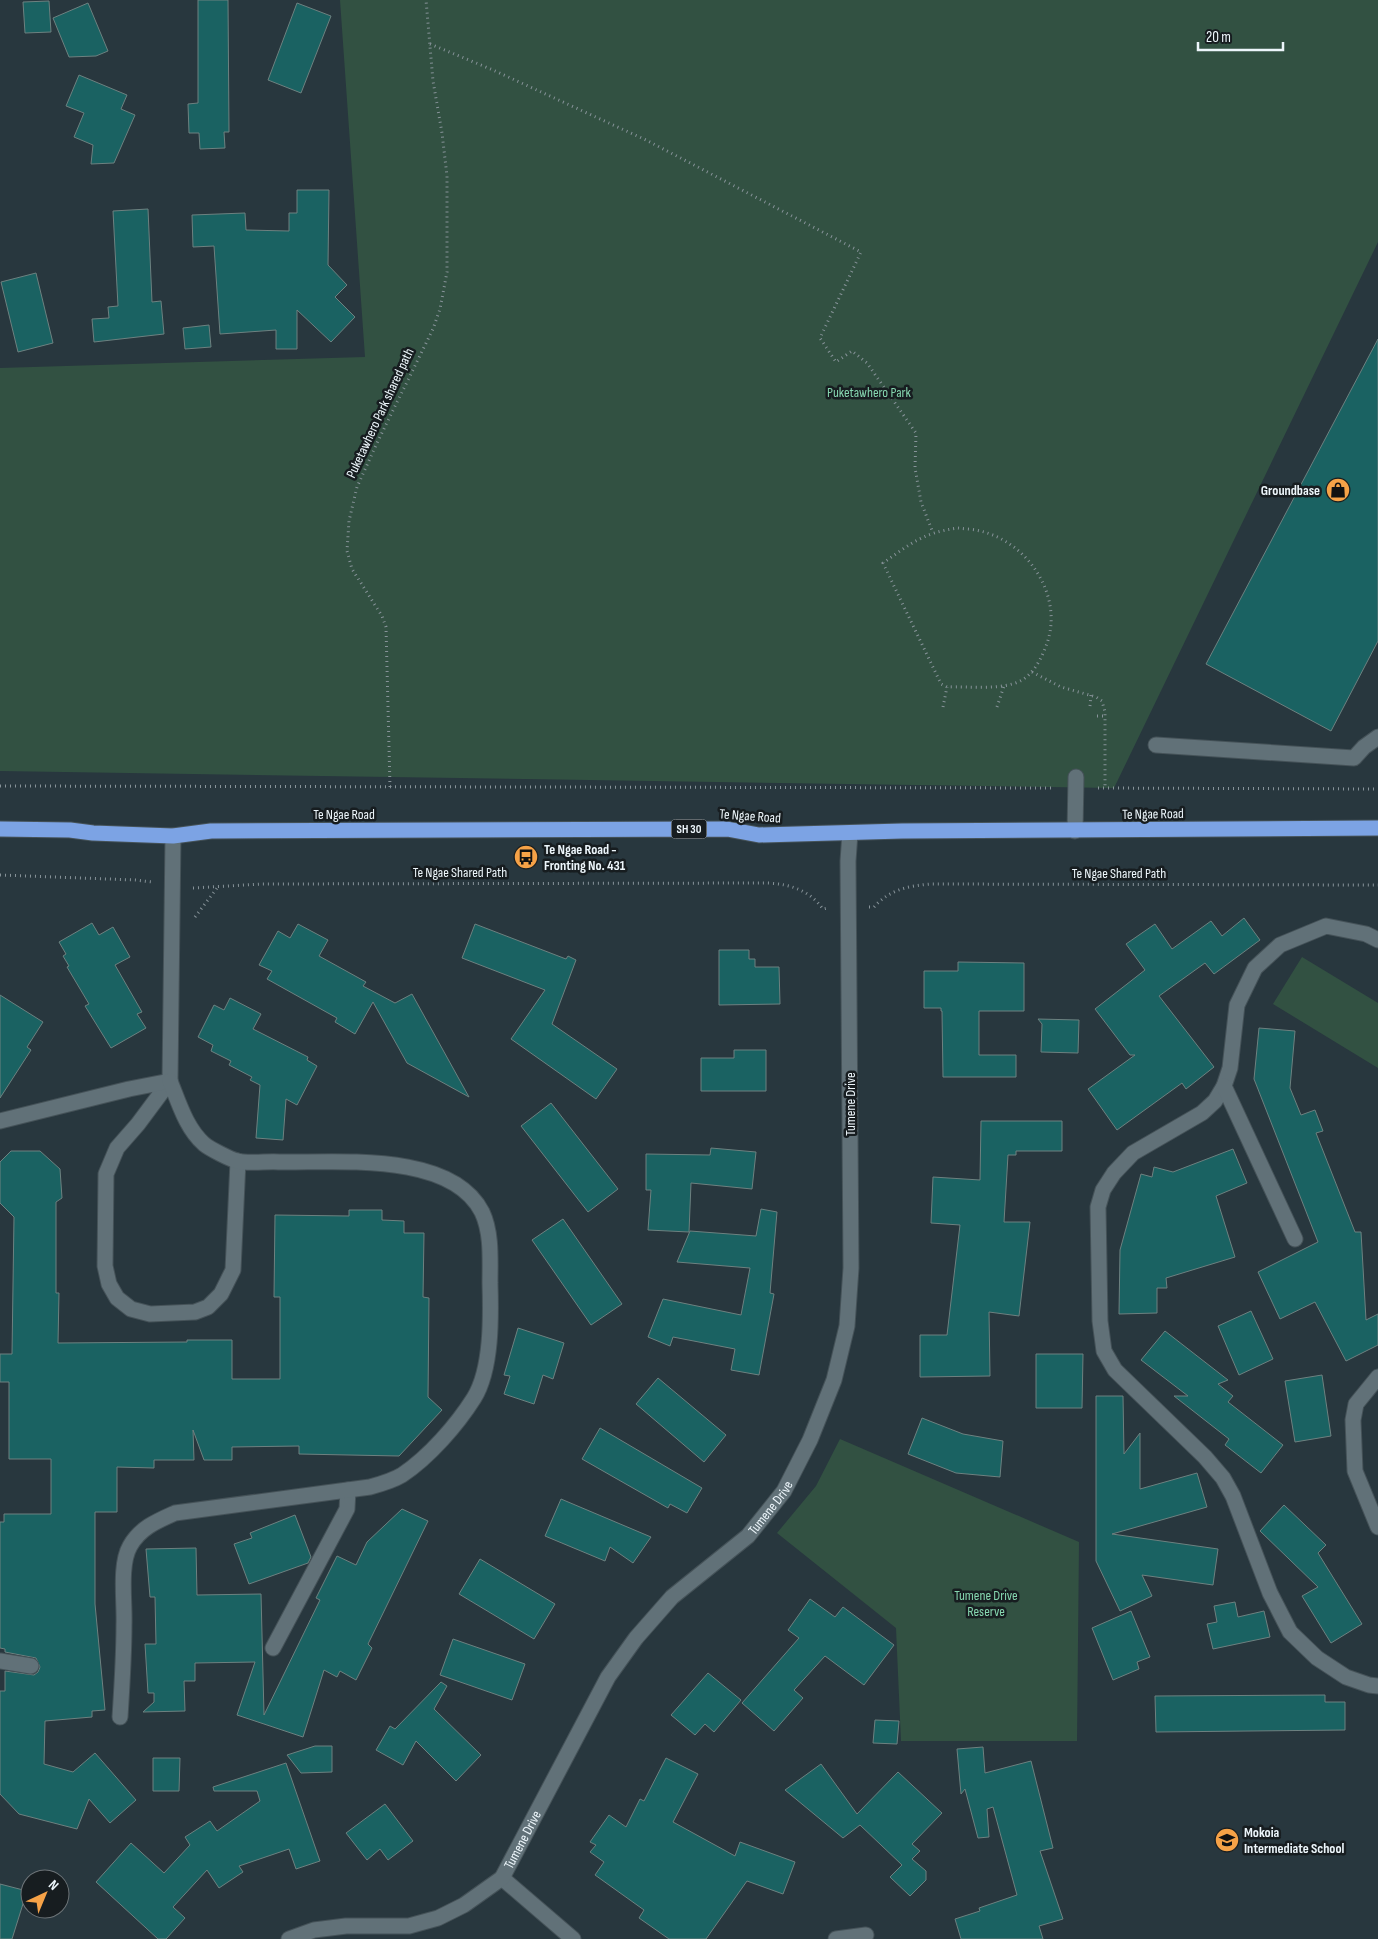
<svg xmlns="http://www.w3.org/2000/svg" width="1378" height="1939" viewBox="0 0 1378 1939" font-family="'Sofia Sans Condensed',sans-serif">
	<rect width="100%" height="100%" fill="#28373e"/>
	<g fill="#325142">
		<polygon points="340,0 1378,0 1378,242 1114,788 0,771 0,368 365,357"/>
		<polygon points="1302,957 1378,1003 1378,1068 1273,1004"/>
		<polygon points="840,1439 1079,1542 1077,1741 901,1741 896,1628 777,1533 816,1486"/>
	</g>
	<g fill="#1a6262" stroke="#6d8180">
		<polygon points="198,0 228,0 229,132 224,132 225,148 200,149 199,133 189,133 188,104 198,103"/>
		<polygon points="49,1 51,32 25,33 23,2"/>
		<polygon points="88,3 108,51 96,56 69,57 53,18"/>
		<polygon points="297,3 331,16 301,93 268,80"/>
		<polygon points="79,75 127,95 121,109 135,115 114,163 91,164 93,145 74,137 84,113 66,106"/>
		<polygon points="297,190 329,190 328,265 347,285 335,297 355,317 331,342 297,310 297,349 276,349 276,330 220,334 214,246 193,247 192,215 245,213 246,230 289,231 289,213 297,213"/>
		<polygon points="148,209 152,302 161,301 164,334 94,342 92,319 109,318 108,307 118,306 113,211"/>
		<polygon points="36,273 53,343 18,352 1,282"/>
		<polygon points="209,325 211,347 185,349 183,328"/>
		<polygon points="1378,339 1378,641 1331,731 1206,664"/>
		<polygon points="1244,918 1260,940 1214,974 1205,963 1159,996 1214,1067 1186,1089 1182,1083 1117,1130 1088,1089 1135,1055 1130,1055 1095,1009 1145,970 1126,944 1155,924 1172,949 1211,921 1222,936"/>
		<polygon points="92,923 99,935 113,927 130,957 115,965 142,1012 137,1014 146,1028 111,1048 85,1006 89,1004 67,967 69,966 63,956 66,954 59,942"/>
		<polygon points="298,924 328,940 319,956 366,982 363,986 395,1003 412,994 469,1097 407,1063 373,1002 355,1034 335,1022 337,1018 267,979 272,971 259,965 278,931 290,938"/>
		<polygon points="475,924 566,959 568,956 576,960 552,1024 617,1069 596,1099 511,1039 545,990 462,958"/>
		<polygon points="719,950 749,950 749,959 755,959 755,967 779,967 780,1004 719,1005"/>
		<polygon points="958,962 1024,963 1024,1011 979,1011 979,1055 1016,1055 1016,1077 943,1077 942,1011 941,1011 941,1008 924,1008 924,971 958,971"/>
		<polygon points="0,995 43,1022 27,1047 31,1050 0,1098"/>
		<polygon points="230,998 261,1014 253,1029 308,1057 307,1060 317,1066 297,1105 286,1099 283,1140 256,1138 260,1085 250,1080 252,1077 229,1065 231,1061 211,1051 213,1045 198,1037 214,1005 224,1010"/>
		<polygon points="1038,1019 1079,1020 1078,1053 1041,1052 1042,1024"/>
		<polygon points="1259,1028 1295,1031 1290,1088 1301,1115 1315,1110 1323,1131 1316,1133 1355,1232 1361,1232 1366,1320 1378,1314 1378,1345 1346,1361 1315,1302 1280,1319 1258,1272 1318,1242 1254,1079"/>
		<polygon points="734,1050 766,1050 766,1091 701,1091 701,1058 734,1058"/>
		<polygon points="551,1103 618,1189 588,1212 521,1126"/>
		<polygon points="981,1121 1062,1121 1062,1151 1016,1151 1016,1155 1008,1155 1004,1222 1030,1222 1019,1316 989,1312 990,1376 920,1377 920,1335 947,1335 960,1225 931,1223 933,1177 980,1180"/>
		<polygon points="711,1148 756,1152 752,1189 691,1183 689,1232 648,1230 651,1190 646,1190 646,1154 710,1155"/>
		<polygon points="1233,1149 1247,1183 1216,1196 1235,1257 1166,1278 1167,1288 1157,1288 1157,1313 1119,1314 1120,1250 1141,1174 1152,1177 1154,1167 1173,1172"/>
		<polygon points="11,1151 40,1151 60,1169 62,1198 56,1202 56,1293 59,1293 58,1343 187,1342 187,1340 232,1340 232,1379 280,1379 280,1297 274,1297 275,1215 349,1216 349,1210 382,1210 382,1220 404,1221 404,1233 424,1233 423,1297 429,1298 428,1397 442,1410 399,1456 299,1454 299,1446 232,1447 232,1460 204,1460 193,1430 194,1460 154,1460 154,1468 117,1467 117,1512 95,1512 95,1604 105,1710 92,1711 92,1717 45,1721 44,1764 73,1772 95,1753 136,1800 110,1823 89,1799 77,1829 19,1814 0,1794 0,1691 5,1691 5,1671 34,1675 38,1672 40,1667 36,1658 5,1652 5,1649 0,1648 0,1522 4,1522 4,1514 51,1514 51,1459 9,1459 9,1382 0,1382 0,1354 12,1354 14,1217 0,1203 0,1162"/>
		<polygon points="761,1209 777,1212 770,1293 774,1294 759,1375 731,1370 735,1349 673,1337 670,1346 648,1337 663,1299 741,1315 750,1268 677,1262 690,1231 756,1236"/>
		<polygon points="563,1219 622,1304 591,1325 532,1240"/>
		<polygon points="1251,1311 1273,1359 1239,1375 1218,1326"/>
		<polygon points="518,1328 564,1343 553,1379 543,1375 534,1404 504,1394 510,1376 504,1375"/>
		<polygon points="1165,1331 1228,1380 1218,1384 1233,1396 1228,1402 1283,1445 1261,1473 1225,1445 1229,1439 1174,1396 1188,1396 1141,1360"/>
		<polygon points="1036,1354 1083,1354 1082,1408 1036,1408"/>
		<polygon points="1322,1375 1331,1436 1295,1442 1285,1381"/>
		<polygon points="658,1378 726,1435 704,1462 636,1404"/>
		<polygon points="1096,1396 1123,1396 1124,1454 1140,1433 1140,1489 1197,1473 1207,1507 1112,1534 1218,1549 1213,1585 1142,1575 1152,1596 1120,1611 1096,1561"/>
		<polygon points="922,1418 963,1434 1003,1441 1000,1477 956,1473 908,1454"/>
		<polygon points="600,1428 702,1488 687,1513 670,1504 668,1508 582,1459"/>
		<polygon points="561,1499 651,1537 633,1563 610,1547 605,1561 545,1536"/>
		<polygon points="1284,1505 1326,1545 1318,1553 1362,1624 1331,1643 1302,1596 1318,1587 1260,1531"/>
		<polygon points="402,1509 428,1521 368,1644 372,1648 356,1680 340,1671 337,1677 324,1670 303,1737 237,1715 255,1662 195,1663 195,1681 184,1681 185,1711 143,1712 154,1702 154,1693 148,1693 145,1644 156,1644 155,1597 150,1597 146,1549 196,1548 197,1595 261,1594 264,1715 320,1600 316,1598 337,1556 356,1565 367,1542"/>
		<polygon points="295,1515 311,1557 308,1563 249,1584 234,1544 252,1538 250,1533"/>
		<polygon points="480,1559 555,1604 534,1639 459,1594"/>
		<polygon points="810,1599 835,1617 843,1607 894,1645 864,1685 825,1656 794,1690 803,1698 774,1731 742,1703 799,1638 788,1630"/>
		<polygon points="1235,1602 1238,1617 1264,1611 1270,1637 1213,1649 1207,1624 1217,1622 1214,1606"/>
		<polygon points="1131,1611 1150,1657 1137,1662 1139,1669 1113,1680 1092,1628"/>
		<polygon points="453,1639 525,1664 512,1700 440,1675"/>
		<polygon points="708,1673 741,1700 714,1732 705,1724 695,1735 671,1715"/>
		<polygon points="441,1682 447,1686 434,1709 481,1755 456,1781 416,1741 403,1765 376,1750 390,1726 395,1729"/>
		<polygon points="1325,1695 1325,1702 1345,1702 1345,1730 1156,1732 1155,1696"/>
		<polygon points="875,1720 899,1721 897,1744 873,1743"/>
		<polygon points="315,1746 332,1746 332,1772 301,1773 287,1755"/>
		<polygon points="983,1747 985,1773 1031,1761 1053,1848 1040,1851 1063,1919 1039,1926 1043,1939 961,1939 955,1919 980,1911 979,1908 1017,1895 993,1807 987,1809 989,1837 978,1838 965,1789 961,1794 957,1749"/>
		<polygon points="153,1758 180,1758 179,1791 153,1791"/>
		<polygon points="666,1758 698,1774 673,1822 735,1856 740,1842 795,1862 783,1894 747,1881 706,1939 669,1939 639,1918 644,1910 595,1875 604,1862 590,1852 596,1845 590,1842 609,1815 626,1827 640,1799 644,1801"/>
		<polygon points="286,1763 320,1861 296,1869 289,1849 239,1866 243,1872 219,1888 207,1870 173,1907 185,1918 166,1939 158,1939 96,1882 131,1843 164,1873 190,1845 185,1837 210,1821 217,1831 260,1801 257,1791 214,1791 213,1787"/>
		<polygon points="821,1764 857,1814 898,1772 942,1813 912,1844 920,1851 912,1859 926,1871 926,1880 910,1896 890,1877 902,1865 860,1825 843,1838 785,1790"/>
		<polygon points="385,1804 413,1841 388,1860 380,1849 367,1860 346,1833"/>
		<polygon points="0,1884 27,1891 12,1939 0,1939"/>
	</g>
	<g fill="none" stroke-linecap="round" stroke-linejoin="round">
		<g stroke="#455258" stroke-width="17">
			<g id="lane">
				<polyline points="1156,745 1354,758 1364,747 1378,737"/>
				<polyline points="1075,831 1076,777"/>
			</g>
		</g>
		<g stroke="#455258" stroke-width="17">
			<g id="street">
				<polyline points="1378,940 1366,934 1326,926 1280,945 1255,968 1237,1005 1230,1068 1224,1086 1215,1101 1202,1113 1133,1153 1114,1173 1103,1190 1098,1207 1100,1321 1104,1351 1115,1370 1205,1457 1223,1478 1233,1496 1270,1593 1290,1632 1317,1658 1346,1677 1369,1685 1378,1686"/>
				<polyline points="170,1081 138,1124 117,1148 106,1174 105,1266 109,1284 117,1298 131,1309 150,1314 195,1312 208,1307 221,1294 233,1270 238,1161"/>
				<polyline points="1224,1086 1295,1239"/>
				<polyline points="0,1121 129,1089 170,1081 173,836"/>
				<polyline points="1378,1377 1356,1404 1353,1420 1355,1471 1378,1527"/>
				<polyline points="273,1648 347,1509 348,1490"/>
				<polyline points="0,1661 31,1666"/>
				<path d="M120 1717C122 1686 124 1656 124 1625 125 1603 119 1565 130 1546 140 1528 157 1521 175 1513L370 1487C381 1484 392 1481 402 1475 429 1457 457 1425 474 1398 492 1369 491 1316 490 1283 490 1260 492 1233 482 1212 451 1151 337 1163 279 1162 268 1161 248 1164 237 1161 230 1159 210 1149 204 1144 186 1128 179 1103 170 1081"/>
				<polyline points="502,1878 573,1939"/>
				<path id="s1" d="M289 1939 314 1930 346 1926H409L438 1918 464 1905 502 1878 608 1677 636 1638 672 1597 748 1536 784 1491 810 1440 834 1380 847 1326 851 1268 848 861 850 833"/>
				<polyline points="836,1939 866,1935"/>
			</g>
		</g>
		<g stroke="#455258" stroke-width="17">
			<polyline id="highway" points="0,829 70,830 93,833 173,836 211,831 727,829 759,835 902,831 1378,828"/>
		</g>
		<g stroke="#879399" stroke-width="3" stroke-dasharray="1 4" stroke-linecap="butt">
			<polyline points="430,44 493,70 646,140 861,252 820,338 836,362 852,351 867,363 916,433 915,468 921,502 933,533"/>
			<path d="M958 528C965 529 973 529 980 531 1029 542 1065 598 1046 646 1041 659 1034 673 1022 680 1003 691 968 686 947 687L941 684 883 563C912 543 922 533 958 528Z"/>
			<polyline points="1032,672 1061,687 1096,697 1102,701 1105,712 1105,788"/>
			<polyline points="1090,706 1091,695"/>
			<polyline points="943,707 947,687"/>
			<polyline points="997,707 1004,686"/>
			<polyline points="1097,716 1105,716"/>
			<polyline points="0,786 1054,788"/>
			<polyline points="390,787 386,627 382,616 352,569 347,551 349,521 357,487 377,443 433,329 440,309 447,272 447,176 442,133 433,81 426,0"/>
			<polyline points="1098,788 1378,789"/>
			<polyline points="0,875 135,880 152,882"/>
			<path d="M193 888 262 884 767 883C790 884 809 890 823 909L828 908"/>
			<path d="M869 907H874C890 889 909 886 931 884L1378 885"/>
			<polyline points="195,917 217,888"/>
		</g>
		<use href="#lane" stroke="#617178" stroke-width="15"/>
		<use href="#street" stroke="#617178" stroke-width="15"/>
		<use href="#highway" stroke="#7ca3e4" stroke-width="15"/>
	</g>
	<defs>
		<g id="shop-disc" transform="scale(1.25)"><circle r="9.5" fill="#f6a247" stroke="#171d20"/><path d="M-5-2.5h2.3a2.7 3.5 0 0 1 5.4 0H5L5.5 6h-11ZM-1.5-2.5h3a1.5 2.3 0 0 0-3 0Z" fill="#111"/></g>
		<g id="bus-disc" transform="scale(1.25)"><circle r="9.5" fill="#f6a247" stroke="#171d20"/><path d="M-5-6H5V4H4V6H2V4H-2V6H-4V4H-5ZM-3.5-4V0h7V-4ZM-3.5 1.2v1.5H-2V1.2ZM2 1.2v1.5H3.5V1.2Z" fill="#111"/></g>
		<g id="school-disc" transform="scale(1.25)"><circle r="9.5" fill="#f6a247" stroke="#171d20"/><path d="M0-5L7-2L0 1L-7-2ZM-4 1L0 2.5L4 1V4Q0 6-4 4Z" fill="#111"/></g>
	</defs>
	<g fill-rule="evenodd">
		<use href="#shop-disc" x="1338" y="490"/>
		<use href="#bus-disc" x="526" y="857"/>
		<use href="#school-disc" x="1227" y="1840"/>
	</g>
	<g text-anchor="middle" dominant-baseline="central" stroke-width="5" stroke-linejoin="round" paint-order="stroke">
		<rect fill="#171d20" stroke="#adb5b9" stroke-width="1" x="671.5" y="819.5" width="35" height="19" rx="4"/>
		<g font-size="12" font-weight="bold" fill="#edf6fb">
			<text x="689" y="829">SH 30</text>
		</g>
		<g font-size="14" fill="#86d7b0" stroke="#171d20">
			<text x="869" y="392">Puketawhero Park</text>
			<text x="986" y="1595">Tumene Drive<tspan x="986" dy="16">Reserve</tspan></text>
		</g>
		<g font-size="14" fill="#edf6fb" stroke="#171d20">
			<text transform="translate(380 413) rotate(-65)">Puketawhero Park shared path</text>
			<text x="344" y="814">Te Ngae Road</text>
			<text transform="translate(1153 814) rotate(-1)">Te Ngae Road</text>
			<text transform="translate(750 816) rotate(4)">Te Ngae Road</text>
			<text x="460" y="872">Te Ngae Shared Path</text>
			<text x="1119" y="873">Te Ngae Shared Path</text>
			<text transform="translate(850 1104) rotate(-90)">Tumene Drive</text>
			<text stroke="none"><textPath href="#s1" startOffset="691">Tumene Drive</textPath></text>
			<text stroke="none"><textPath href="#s1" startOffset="271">Tumene Drive</textPath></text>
		</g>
		<g font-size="14" font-weight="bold" fill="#edf6fb" stroke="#171d20" text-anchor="start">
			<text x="1320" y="490" text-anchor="end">Groundbase</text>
			<text x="544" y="849">Te Ngae Road -<tspan x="544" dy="16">Fronting No. 431</tspan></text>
			<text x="1244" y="1832">Mokoia<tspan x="1244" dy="16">Intermediate School</tspan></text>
		</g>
	</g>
	<g transform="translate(45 1894) rotate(44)"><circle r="24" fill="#171d20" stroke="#6d7478"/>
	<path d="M0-4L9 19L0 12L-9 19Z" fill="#f6a247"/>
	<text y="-8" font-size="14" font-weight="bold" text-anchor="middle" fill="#edf6fb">N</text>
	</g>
	<path d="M1198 42v8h85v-8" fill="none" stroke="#edf6fb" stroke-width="2.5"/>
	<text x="1206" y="42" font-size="15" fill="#edf6fb" stroke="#171d20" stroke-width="4" paint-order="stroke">20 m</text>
</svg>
